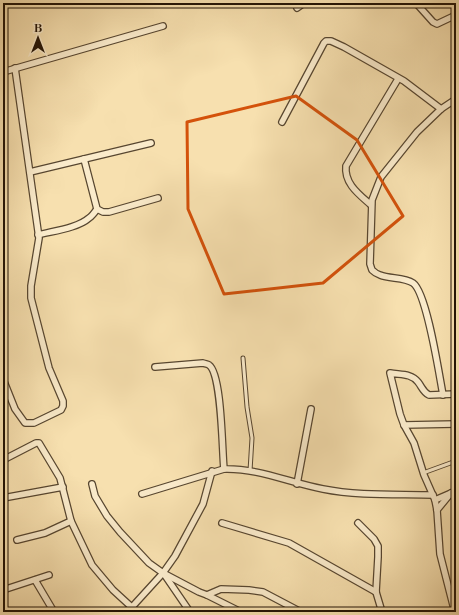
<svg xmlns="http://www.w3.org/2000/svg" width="459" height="615" viewBox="0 0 459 615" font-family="'Libre Bodoni',serif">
	<rect width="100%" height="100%" fill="#f7e0af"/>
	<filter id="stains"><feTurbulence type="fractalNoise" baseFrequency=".005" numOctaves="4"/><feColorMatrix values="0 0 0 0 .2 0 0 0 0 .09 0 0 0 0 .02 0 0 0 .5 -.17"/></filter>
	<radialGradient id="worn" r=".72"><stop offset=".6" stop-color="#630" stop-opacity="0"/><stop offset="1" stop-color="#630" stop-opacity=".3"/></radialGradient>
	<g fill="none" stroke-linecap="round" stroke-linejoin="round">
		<g stroke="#574630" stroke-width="5">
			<g id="service">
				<polyline points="243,358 247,407 252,438 250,471"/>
				<polyline points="423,473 456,461"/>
				<polyline points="399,610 400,612"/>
			</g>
		</g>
		<g stroke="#574630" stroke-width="8">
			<g id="minor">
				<polyline points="416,3 433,22 437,24 456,15"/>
				<polyline points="297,8 304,3"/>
				<polyline points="3,72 163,26"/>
				<polyline points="282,122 324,43 326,41 331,41 344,47 404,81 441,109"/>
				<polyline points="84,159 97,209 103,212 109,212 158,198"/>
				<polyline points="30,172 151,143"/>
				<path d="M371 205C360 195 344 184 346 166L398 79"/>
				<path d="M38 235C53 231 78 228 89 218 92 216 95 212 97 209"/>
				<path d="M155 367 203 363C205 364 208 364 209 365 222 374 222 451 224 469 258 468 290 483 323 489 358 496 396 494 433 495"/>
				<polyline points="3,379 15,409 25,423 34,423 61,410 63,406 63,401 49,368 31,298 31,286 39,238 15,68"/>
				<path d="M443 395C439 374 427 293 413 283 404 277 390 279 380 275 377 274 374 272 372 270L370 264 372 200 381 177 417 132 441 109 456 99"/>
				<polyline points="404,425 456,424"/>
				<polyline points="3,460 36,443 39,443 60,478 71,521 92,565 113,590 137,612"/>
				<polyline points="92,484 95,496 107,516 120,532 149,563 163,573 199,592 207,595 221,589 249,590 263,592 301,612"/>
				<polyline points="297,484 311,409"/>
				<polyline points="142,494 224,469"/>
				<polyline points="3,498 63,487"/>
				<polyline points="435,500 456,491"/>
				<polyline points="437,510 451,493"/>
				<polyline points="222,523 289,543 376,592"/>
				<polyline points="358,523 374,539 378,546 378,557 376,592 382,612"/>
				<polyline points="17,540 45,533 71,521"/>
				<polyline points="164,574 190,612"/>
				<polyline points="35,580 54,612"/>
				<polyline points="3,590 49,575"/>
				<polyline points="207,595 241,612"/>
				<polyline points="132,607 163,573 175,556 203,504 212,471"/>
				<path d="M454 609 440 554 437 510 435 500 424 475 414 443 404 425 400 414 390 373C400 375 411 373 418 382 422 387 423 392 429 395L456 394"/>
				<polyline points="445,612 456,610"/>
			</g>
		</g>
		<use href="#service" stroke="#faebcb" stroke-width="3"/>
		<use href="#minor" stroke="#faebcb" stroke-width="5.5"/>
	</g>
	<path fill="none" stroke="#d4520b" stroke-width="3" stroke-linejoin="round" d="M296 96 357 140 403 216 323 283 224 294 188 209 187 122Z"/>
	<rect width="459" height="615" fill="none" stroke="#f7e0af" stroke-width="16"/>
	<rect x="4" y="4" width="451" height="607" fill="none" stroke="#221305" stroke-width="2"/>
	<rect x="8" y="8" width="443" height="599" fill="none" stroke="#221305"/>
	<g transform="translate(38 38)" stroke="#faebcb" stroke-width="3" paint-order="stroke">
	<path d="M0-3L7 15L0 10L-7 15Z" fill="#221305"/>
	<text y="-6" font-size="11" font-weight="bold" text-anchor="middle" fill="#221305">B</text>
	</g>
	<rect width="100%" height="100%" filter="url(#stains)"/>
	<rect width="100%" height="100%" fill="url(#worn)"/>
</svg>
